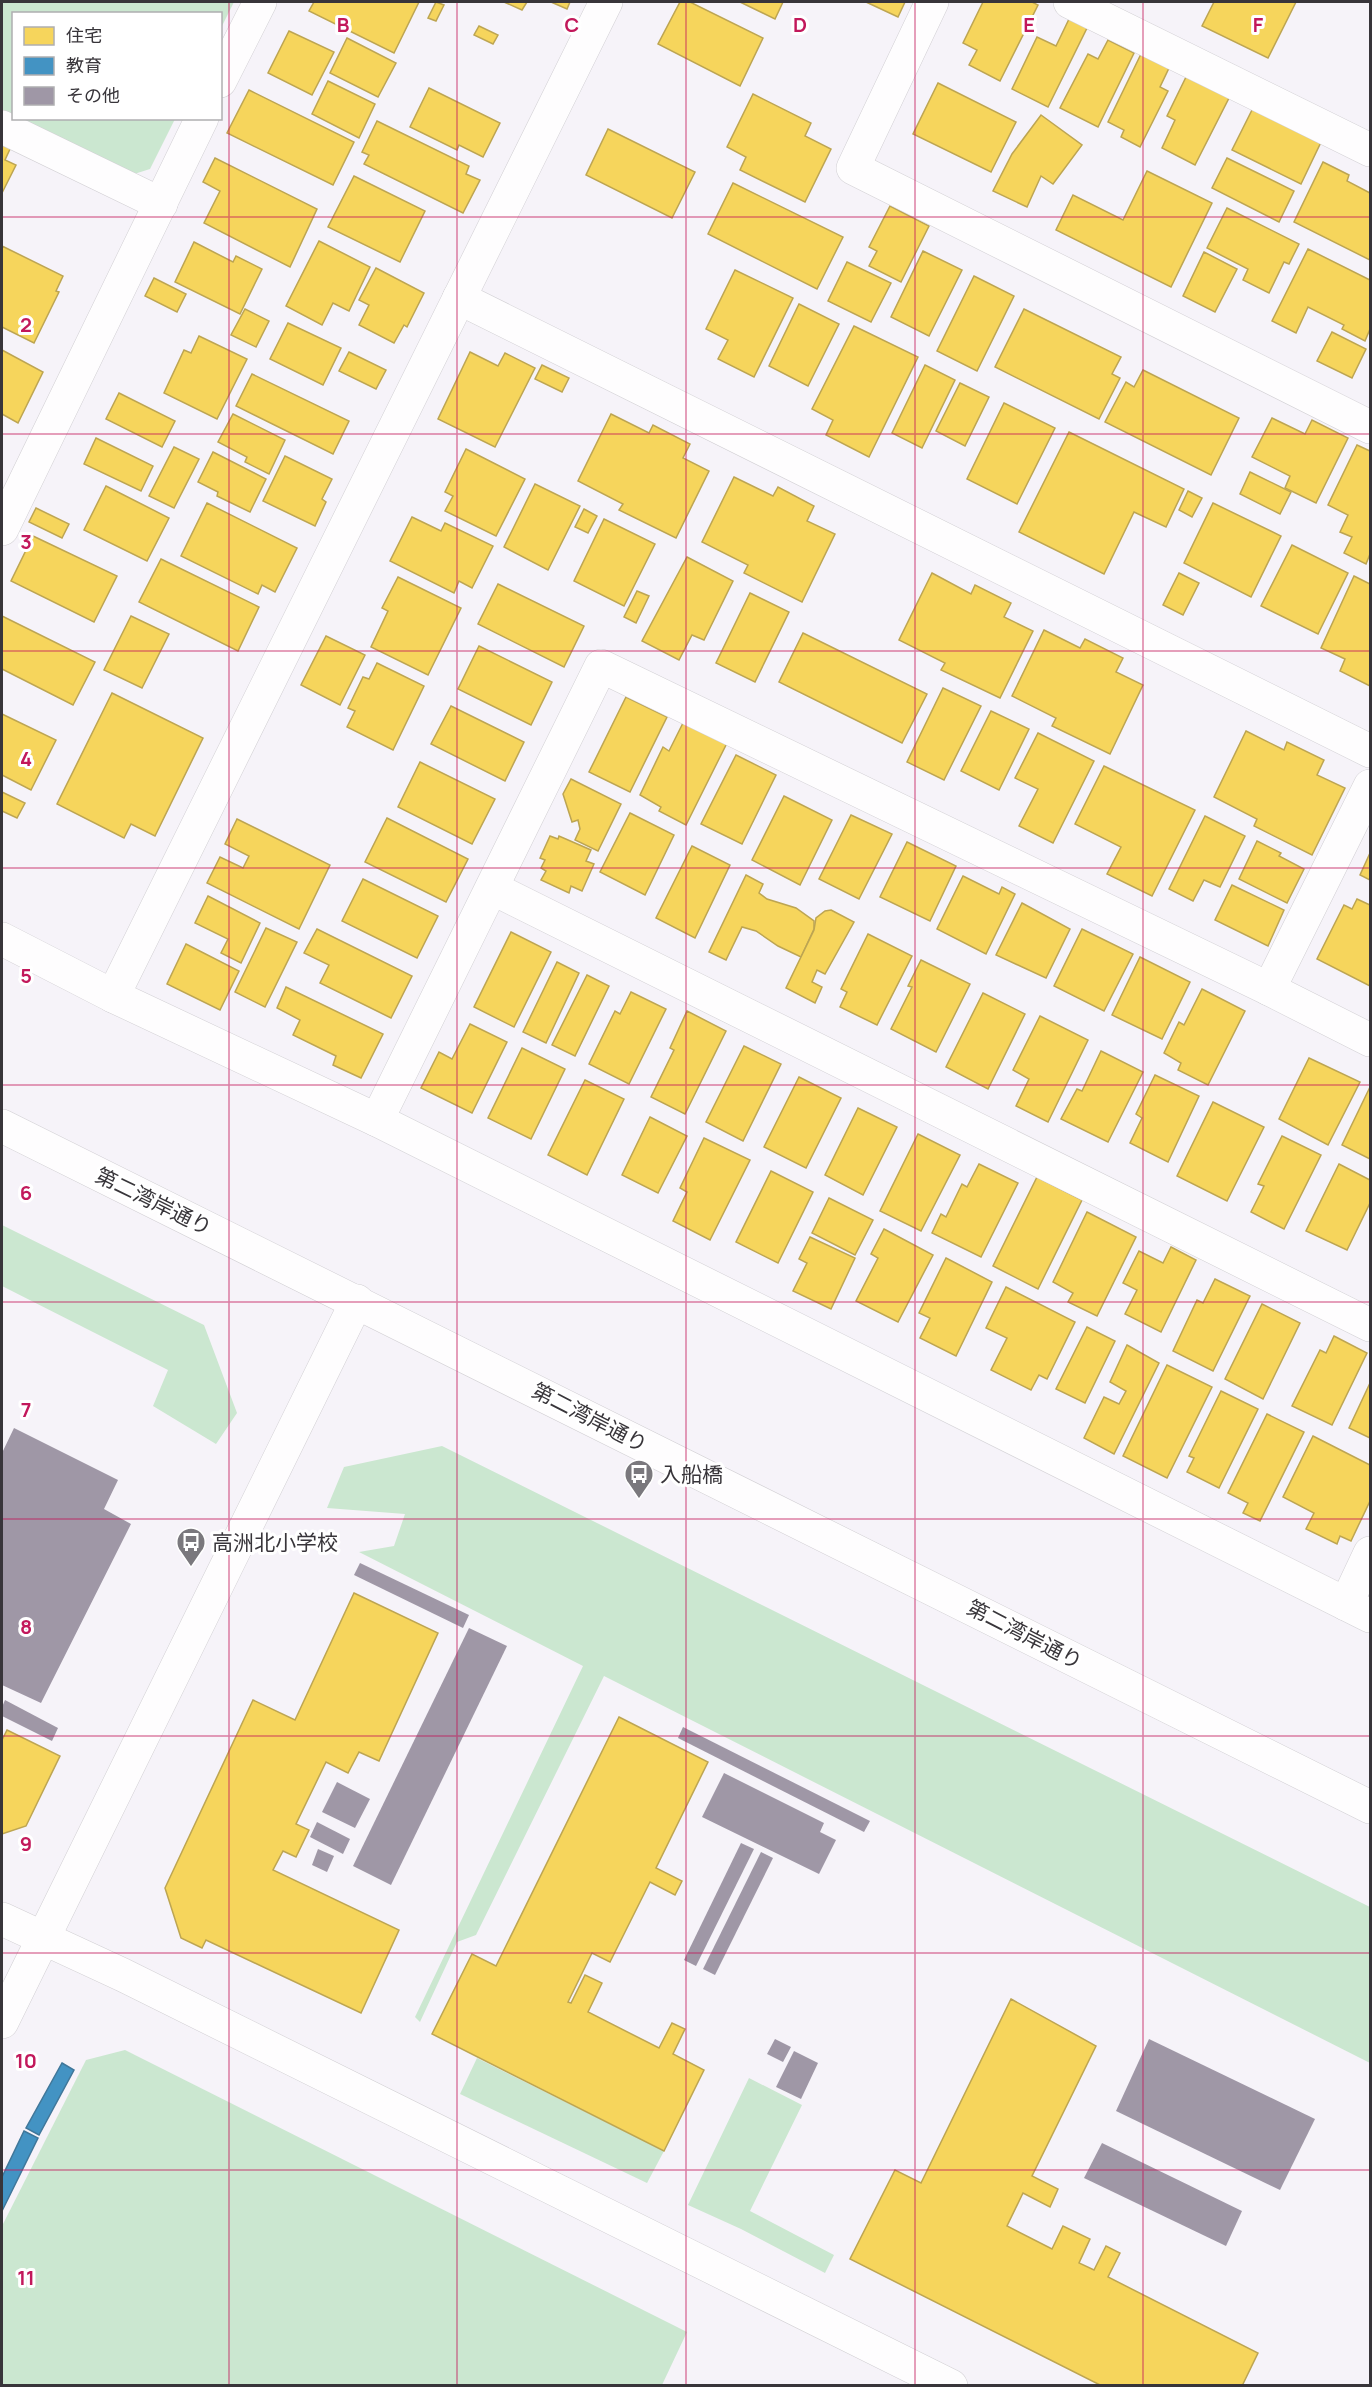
<svg xmlns="http://www.w3.org/2000/svg" width="1372" height="2387" viewBox="0 0 1372 2387" font-family="Manrope,'Noto Sans JP',sans-serif">
	<rect width="100%" height="100%" fill="#f6f3f9"/>
	<g fill="#cbe7d0">
		<polygon points="2,2 234,2 221,28 220,14 14,14 13,118 2,112"/>
		<polygon points="15,119 175,119 150,169 131,175"/>
		<polygon points="2,1225 204,1325 237,1413 216,1444 153,1406 168,1370 2,1286"/>
		<polygon points="442,1446 1370,1907 1370,2063 604,1676 476,1935 457,1942 420,2022 415,2017 583,1666 359,1552 394,1546 405,1514 327,1508 344,1467"/>
		<polygon points="125,2050 687,2332 662,2385 2,2385 2,2226 86,2060"/>
		<polygon points="477,2058 664,2151 647,2183 460,2094"/>
		<polygon points="749,2078 802,2105 750,2211 834,2255 825,2273 741,2229 688,2205"/>
	</g>
	<g fill="#f6d55c" stroke="#bda552" stroke-width="1.5">
		<polygon points="314,2 419,2 394,53 309,11"/>
		<polygon points="436,2 444,5 436,21 428,18"/>
		<polygon points="504,2 527,2 522,10"/>
		<polygon points="551,2 570,2 567,9"/>
		<polygon points="680,2 690,2 763,38 740,86 658,44"/>
		<polygon points="740,2 783,2 775,19"/>
		<polygon points="866,2 905,2 898,17"/>
		<polygon points="983,2 1032,2 1038,5 1000,81 969,65 977,50 963,43"/>
		<polygon points="1214,2 1296,2 1268,58 1202,26"/>
		<polygon points="1070,17 1088,26 1048,107 1012,89 1037,37 1056,46"/>
		<polygon points="479,26 498,35 493,44 474,35"/>
		<polygon points="289,31 334,52 312,95 268,73"/>
		<polygon points="347,38 396,63 378,97 330,73"/>
		<polygon points="1108,40 1134,53 1098,127 1060,108 1088,54 1098,59"/>
		<polygon points="1141,54 1169,68 1160,87 1168,91 1140,147 1121,137 1124,130 1108,122"/>
		<polygon points="1187,75 1230,96 1195,165 1162,148 1175,120 1167,116"/>
		<polygon points="328,81 375,104 359,138 312,114"/>
		<polygon points="938,83 1016,122 991,172 913,134"/>
		<polygon points="429,88 500,123 483,157 459,145 457,150 410,127"/>
		<polygon points="249,90 354,142 333,185 227,133"/>
		<polygon points="753,94 811,123 805,136 831,149 805,202 740,170 746,157 727,147"/>
		<polygon points="1254,106 1322,140 1301,184 1232,150"/>
		<polygon points="1041,115 1082,145 1053,184 1041,176 1027,207 993,191 1012,154"/>
		<polygon points="377,121 469,166 466,174 480,180 463,213 364,164 369,155 362,152"/>
		<polygon points="608,129 695,172 672,218 586,175"/>
		<polygon points="2,143 11,147 5,160 16,165 2,193"/>
		<polygon points="215,158 317,209 290,267 204,223 220,191 203,182"/>
		<polygon points="1227,158 1294,191 1279,222 1212,188"/>
		<polygon points="1323,162 1349,175 1347,181 1370,193 1370,260 1294,222"/>
		<polygon points="1147,171 1212,203 1171,287 1056,230 1073,195 1123,220"/>
		<polygon points="354,176 425,211 400,262 328,227"/>
		<polygon points="733,183 843,237 817,289 708,234"/>
		<polygon points="890,206 929,226 901,282 869,266 877,251 869,247"/>
		<polygon points="1227,208 1299,244 1289,264 1284,262 1269,293 1243,280 1248,269 1207,248"/>
		<polygon points="319,241 370,267 349,311 333,303 322,325 286,306"/>
		<polygon points="194,242 233,262 236,256 262,269 240,314 175,282"/>
		<polygon points="2,246 63,276 56,291 59,292 34,343 2,327"/>
		<polygon points="1308,249 1370,280 1370,329 1365,341 1342,329 1344,325 1308,307 1296,333 1272,321"/>
		<polygon points="923,251 962,270 929,336 891,317"/>
		<polygon points="1204,252 1237,269 1215,312 1183,296"/>
		<polygon points="847,262 891,283 871,322 828,301"/>
		<polygon points="376,268 424,293 407,327 404,325 394,343 359,325 369,305 359,300"/>
		<polygon points="735,270 793,298 754,377 718,359 728,340 706,329"/>
		<polygon points="974,276 1014,296 977,371 937,351"/>
		<polygon points="154,278 186,294 177,312 145,296"/>
		<polygon points="799,304 839,324 808,386 769,366"/>
		<polygon points="245,309 269,321 256,347 231,335"/>
		<polygon points="1024,309 1121,357 1112,374 1120,378 1099,419 995,367"/>
		<polygon points="288,323 341,348 323,385 270,359"/>
		<polygon points="854,326 918,357 869,457 826,435 833,420 812,409"/>
		<polygon points="1332,332 1366,349 1352,378 1317,361"/>
		<polygon points="199,336 247,359 217,419 164,393 184,350 191,353"/>
		<polygon points="2,350 43,372 18,423 2,414"/>
		<polygon points="349,352 386,370 376,389 339,371"/>
		<polygon points="470,352 498,366 505,353 535,368 495,447 438,419"/>
		<polygon points="542,365 569,378 562,392 535,379"/>
		<polygon points="925,365 955,380 922,448 892,433"/>
		<polygon points="1143,370 1239,418 1211,475 1105,422 1126,382 1134,387"/>
		<polygon points="252,374 349,421 333,454 236,406"/>
		<polygon points="960,383 989,397 965,446 936,431"/>
		<polygon points="119,393 175,421 162,447 106,419"/>
		<polygon points="1004,403 1055,428 1017,504 967,479"/>
		<polygon points="233,414 285,440 269,474 245,462 247,457 218,442"/>
		<polygon points="611,414 649,433 653,425 690,444 683,458 709,471 676,538 619,510 623,504 578,481"/>
		<polygon points="1272,418 1305,434 1312,420 1348,438 1316,503 1285,488 1290,476 1252,457"/>
		<polygon points="1069,432 1184,489 1166,527 1134,512 1104,574 1019,532"/>
		<polygon points="96,438 153,466 141,491 84,464"/>
		<polygon points="1357,445 1370,451 1370,554 1366,564 1344,553 1352,537 1340,532 1348,515 1328,505"/>
		<polygon points="174,447 199,459 174,508 149,496"/>
		<polygon points="466,449 525,479 496,536 445,511 453,496 445,492"/>
		<polygon points="213,452 266,479 250,512 217,496 218,492 198,482"/>
		<polygon points="285,456 332,479 322,499 326,502 315,526 263,501"/>
		<polygon points="1250,472 1291,492 1280,514 1240,494"/>
		<polygon points="734,477 773,496 778,487 814,506 807,521 835,534 802,602 744,573 748,565 702,542"/>
		<polygon points="535,484 580,506 548,570 504,547"/>
		<polygon points="106,486 169,518 147,561 84,530"/>
		<polygon points="1188,491 1202,498 1192,517 1179,510"/>
		<polygon points="207,503 297,548 275,592 262,585 258,594 181,556"/>
		<polygon points="1213,503 1281,536 1251,597 1184,563"/>
		<polygon points="36,508 69,524 62,538 29,522"/>
		<polygon points="584,509 597,516 588,533 575,527"/>
		<polygon points="412,517 441,531 445,523 493,546 472,588 459,581 454,593 390,561"/>
		<polygon points="604,519 655,544 624,606 574,581"/>
		<polygon points="33,536 117,576 94,622 11,581"/>
		<polygon points="1292,545 1348,573 1318,634 1261,606"/>
		<polygon points="687,557 733,581 704,640 692,635 679,660 642,641"/>
		<polygon points="161,559 259,607 238,651 139,602"/>
		<polygon points="932,573 971,594 975,585 1011,603 1004,617 1033,631 1000,698 941,670 945,663 899,640"/>
		<polygon points="1179,573 1199,583 1183,615 1163,605"/>
		<polygon points="1354,576 1370,584 1370,686 1340,671 1345,659 1321,648"/>
		<polygon points="398,577 461,608 428,675 371,647 388,611 382,608"/>
		<polygon points="498,584 584,626 564,667 478,624"/>
		<polygon points="637,591 649,596 636,623 624,617"/>
		<polygon points="750,593 789,612 755,682 716,663"/>
		<polygon points="2,616 95,662 73,705 2,669"/>
		<polygon points="131,616 169,634 142,688 104,670"/>
		<polygon points="1044,630 1080,648 1085,639 1123,658 1116,672 1143,685 1110,754 1052,726 1056,718 1012,696"/>
		<polygon points="803,633 927,694 902,743 779,682"/>
		<polygon points="326,636 365,655 340,705 301,685"/>
		<polygon points="479,646 552,682 531,725 458,689"/>
		<polygon points="377,663 424,686 393,750 347,727 355,711 348,708 363,677 369,679"/>
		<polygon points="943,688 981,706 944,780 907,762"/>
		<polygon points="112,693 203,738 155,836 131,824 124,838 57,804"/>
		<polygon points="626,697 667,717 630,792 589,772"/>
		<polygon points="451,706 524,742 505,781 431,744"/>
		<polygon points="991,711 1029,729 999,790 961,771"/>
		<polygon points="2,714 56,740 31,790 2,775"/>
		<polygon points="684,721 727,743 686,825 659,811 661,807 640,795 663,747 669,751"/>
		<polygon points="1246,731 1284,750 1287,742 1324,760 1317,775 1345,788 1312,855 1254,826 1257,819 1214,797"/>
		<polygon points="1038,733 1094,761 1053,843 1019,826 1038,789 1015,778"/>
		<polygon points="736,755 776,775 742,844 701,824"/>
		<polygon points="420,762 495,799 472,844 398,807"/>
		<polygon points="1104,766 1195,810 1152,896 1107,874 1121,847 1075,824"/>
		<polygon points="571,779 621,804 598,851 575,840 580,829 578,820 572,822 563,794"/>
		<polygon points="2,792 25,803 17,818 2,811"/>
		<polygon points="784,796 832,820 800,885 752,860"/>
		<polygon points="630,813 674,835 645,895 600,872"/>
		<polygon points="851,815 892,834 859,899 819,879"/>
		<polygon points="1205,816 1245,836 1220,887 1204,880 1193,901 1169,889"/>
		<polygon points="387,818 468,859 446,902 365,862"/>
		<polygon points="237,819 330,865 299,929 207,883 220,857 243,868 249,856 225,844"/>
		<polygon points="550,836 558,839 559,836 591,850 586,861 594,864 582,891 571,886 569,893 541,880 546,871 541,868 545,860 540,858"/>
		<polygon points="1257,841 1281,853 1279,856 1304,869 1287,903 1239,879"/>
		<polygon points="907,842 956,866 930,921 880,897"/>
		<polygon points="692,846 730,865 695,938 656,918"/>
		<polygon points="1370,853 1370,880 1360,875"/>
		<polygon points="746,875 763,884 759,893 767,899 796,908 814,921 814,929 801,957 778,946 756,931 742,927 726,960 709,952"/>
		<polygon points="963,876 999,894 1002,887 1015,894 986,954 937,929"/>
		<polygon points="363,879 438,916 417,958 342,921"/>
		<polygon points="1232,885 1284,910 1268,946 1215,920"/>
		<polygon points="208,896 260,923 241,963 221,953 228,939 195,923"/>
		<polygon points="1357,899 1370,905 1370,986 1317,959 1344,905 1352,909"/>
		<polygon points="1022,903 1070,929 1046,978 996,955"/>
		<polygon points="831,910 854,922 825,974 817,970 812,982 822,987 815,1003 786,988 814,930 816,918 825,911"/>
		<polygon points="266,928 297,942 265,1007 235,992"/>
		<polygon points="317,929 412,976 391,1018 320,983 329,965 304,953"/>
		<polygon points="1082,929 1133,954 1104,1011 1054,986"/>
		<polygon points="511,932 551,952 514,1027 474,1007"/>
		<polygon points="868,934 912,956 877,1025 840,1007 847,992 841,989"/>
		<polygon points="186,944 239,971 220,1010 167,984"/>
		<polygon points="1140,957 1190,982 1162,1039 1112,1015"/>
		<polygon points="921,960 970,984 936,1052 891,1029 912,987 908,986"/>
		<polygon points="557,962 579,973 546,1043 523,1032"/>
		<polygon points="587,975 609,986 575,1056 552,1045"/>
		<polygon points="286,987 383,1034 361,1078 333,1065 336,1056 293,1035 300,1020 277,1008"/>
		<polygon points="1202,989 1245,1011 1208,1085 1178,1070 1181,1063 1164,1053 1179,1022 1184,1025"/>
		<polygon points="631,992 666,1009 629,1084 589,1064 615,1011 620,1014"/>
		<polygon points="983,993 1025,1014 988,1089 946,1067"/>
		<polygon points="687,1011 726,1031 685,1114 651,1097 674,1050 670,1048"/>
		<polygon points="1040,1016 1088,1040 1048,1122 1016,1106 1029,1079 1013,1070"/>
		<polygon points="470,1024 507,1042 472,1113 421,1088 439,1052 452,1059"/>
		<polygon points="744,1046 781,1064 743,1141 706,1122"/>
		<polygon points="522,1048 565,1069 531,1139 488,1118"/>
		<polygon points="1101,1051 1143,1072 1108,1142 1061,1119 1077,1089 1082,1091"/>
		<polygon points="1309,1058 1360,1082 1328,1145 1279,1119"/>
		<polygon points="1155,1075 1199,1096 1168,1162 1130,1143 1142,1118 1136,1114"/>
		<polygon points="799,1077 841,1098 806,1168 764,1147"/>
		<polygon points="585,1080 624,1099 587,1175 548,1155"/>
		<polygon points="1370,1087 1370,1159 1342,1145"/>
		<polygon points="1213,1102 1264,1127 1227,1201 1177,1176"/>
		<polygon points="858,1108 897,1127 863,1195 825,1175"/>
		<polygon points="650,1117 687,1136 658,1193 622,1175"/>
		<polygon points="918,1134 960,1155 921,1231 880,1211"/>
		<polygon points="1282,1136 1321,1155 1284,1229 1251,1212 1264,1186 1258,1184"/>
		<polygon points="704,1138 750,1160 710,1240 673,1221 687,1192 680,1188"/>
		<polygon points="979,1164 1018,1183 981,1257 932,1233 941,1214 946,1217 962,1184 967,1187"/>
		<polygon points="1339,1164 1370,1180 1370,1203 1347,1250 1306,1231"/>
		<polygon points="771,1171 813,1192 778,1263 736,1242"/>
		<polygon points="1037,1177 1082,1200 1038,1289 993,1266"/>
		<polygon points="829,1198 873,1220 855,1255 812,1233"/>
		<polygon points="1087,1212 1136,1237 1097,1316 1068,1302 1073,1293 1053,1282"/>
		<polygon points="884,1229 933,1255 898,1322 856,1301 878,1258 871,1254"/>
		<polygon points="810,1237 855,1258 831,1309 793,1291 807,1263 799,1259"/>
		<polygon points="1171,1247 1196,1260 1161,1332 1125,1314 1137,1290 1123,1283 1139,1251 1163,1263"/>
		<polygon points="946,1258 992,1282 956,1356 920,1338 930,1318 919,1313"/>
		<polygon points="1215,1279 1250,1296 1213,1371 1173,1351 1197,1300 1203,1303"/>
		<polygon points="1006,1287 1075,1322 1047,1379 1039,1375 1031,1390 991,1370 1007,1338 986,1328"/>
		<polygon points="1262,1304 1300,1323 1263,1399 1225,1379"/>
		<polygon points="1087,1327 1115,1341 1085,1403 1056,1389"/>
		<polygon points="1334,1336 1367,1353 1332,1425 1292,1406 1320,1350 1326,1353"/>
		<polygon points="1127,1345 1159,1363 1114,1454 1084,1438 1104,1397 1119,1404 1126,1391 1110,1382"/>
		<polygon points="1167,1365 1212,1387 1167,1478 1123,1456"/>
		<polygon points="1370,1383 1370,1438 1349,1428"/>
		<polygon points="1221,1391 1258,1409 1219,1488 1187,1472 1194,1458 1189,1456"/>
		<polygon points="1267,1414 1304,1432 1260,1521 1243,1513 1248,1503 1228,1493"/>
		<polygon points="1313,1436 1370,1465 1370,1501 1351,1541 1340,1536 1337,1544 1306,1529 1314,1513 1283,1497"/>
		<polygon points="354,1593 438,1633 379,1761 359,1752 348,1773 326,1762 296,1824 309,1830 296,1857 283,1851 273,1870 399,1930 361,2013 206,1940 202,1948 181,1938 165,1888 253,1700 295,1720"/>
		<polygon points="619,1717 708,1762 656,1868 682,1881 675,1895 650,1882 610,1962 592,1953 568,2002 571,2003 585,1975 602,1983 588,2012 659,2048 672,2023 685,2029 673,2054 704,2070 664,2151 432,2034 472,1954 496,1966"/>
		<polygon points="7,1730 60,1756 26,1826 2,1834 2,1740"/>
		<polygon points="1011,1999 1096,2046 1032,2176 1058,2189 1050,2207 1023,2193 1007,2226 1052,2249 1063,2226 1090,2239 1079,2263 1094,2270 1106,2246 1120,2253 1108,2277 1258,2353 1242,2386 1102,2386 850,2259 895,2170 921,2183"/>
	</g>
	<g fill="#4393c3" stroke="#40779a" stroke-width="1.5">
		<polygon points="62,2063 74,2070 39,2135 26,2128"/>
		<polygon points="24,2131 38,2138 2,2211 2,2177"/>
	</g>
	<g fill="#9f97a6">
		<polygon points="14,1428 118,1480 104,1509 131,1524 41,1703 2,1685 2,1453"/>
		<polygon points="360,1563 469,1615 463,1628 354,1575"/>
		<polygon points="469,1628 507,1646 391,1885 353,1866"/>
		<polygon points="5,1700 58,1728 52,1741 2,1716 2,1707"/>
		<polygon points="683,1727 870,1821 864,1832 678,1738"/>
		<polygon points="724,1773 824,1823 820,1832 836,1840 819,1874 702,1817"/>
		<polygon points="337,1782 370,1799 355,1828 322,1812"/>
		<polygon points="317,1822 350,1839 343,1854 310,1837"/>
		<polygon points="741,1843 754,1849 696,1966 684,1960"/>
		<polygon points="318,1849 334,1856 327,1872 312,1865"/>
		<polygon points="761,1852 773,1858 715,1975 703,1969"/>
		<polygon points="775,2039 791,2047 783,2062 767,2054"/>
		<polygon points="1149,2039 1315,2119 1280,2190 1116,2111"/>
		<polygon points="794,2051 818,2063 801,2099 776,2087"/>
		<polygon points="1102,2143 1242,2211 1226,2246 1084,2178"/>
	</g>
	<g fill="none" stroke-linecap="round" stroke-linejoin="round">
		<g stroke="#d2d0d4" stroke-width="34">
			<g id="street">
				<polyline points="932,2 853,168 1370,427"/>
				<polyline points="1070,2 1370,150"/>
				<polyline points="220,81 260,2"/>
				<polyline points="2,127 161,204"/>
				<polyline points="2,529 202,118"/>
				<polyline points="492,888 1370,1325"/>
				<polyline points="2,939 113,996 377,1120 1370,1616"/>
				<polyline points="1269,989 1370,786"/>
				<polyline points="377,1120 601,666 1269,989 1370,1040"/>
				<polyline points="1346,1604 1370,1553"/>
			</g>
		</g>
		<g stroke="#d2d0d4" stroke-width="34">
			<g id="secondary">
				<polyline points="459,298 1370,751"/>
				<polyline points="113,996 606,2"/>
				<polyline points="2,1126 1370,1807"/>
				<polyline points="2,1919 123,1975 951,2386"/>
				<polyline points="2,2022 357,1301"/>
			</g>
		</g>
		<use href="#street" stroke="#fefdfe" stroke-width="33"/>
		<use href="#secondary" stroke="#fefdfe" stroke-width="33"/>
	</g>
	<path fill="none" stroke="#c2185b" stroke-width="1.5" stroke-opacity="0.55" d="M229 2V2386M457 2V2386M686 2V2386M915 2V2386M1143 2V2386M2 217H1370M2 434H1370M2 651H1370M2 868H1370M2 1085H1370M2 1302H1370M2 1519H1370M2 1736H1370M2 1953H1370M2 2170H1370"/>
	<defs>
		<g id="bus-pin" transform="scale(1.5)"><path d="M0 17L-7.5 6A9.5 9.5 0 1 1 7.5 6Z" fill="#7a787d" stroke="#fff"/><path d="M-5-6H5V4H4V6H2V4H-2V6H-4V4H-5ZM-3.5-4V0h7V-4ZM-3.5 1.2v1.5H-2V1.2ZM2 1.2v1.5H3.5V1.2Z" fill="#fff"/></g>
	</defs>
	<g fill-rule="evenodd">
		<use href="#bus-pin" x="639" y="1474"/>
		<use href="#bus-pin" x="191" y="1542"/>
	</g>
	<g text-anchor="middle" dominant-baseline="central" stroke-width="6" stroke-linejoin="round" paint-order="stroke">
		<g font-size="21" fill="#38353a" stroke="#fff">
			<text transform="translate(154 1201) rotate(26)">第二湾岸通り</text>
			<text transform="translate(590 1417) rotate(27)">第二湾岸通り</text>
			<text transform="translate(1025 1634) rotate(27)">第二湾岸通り</text>
		</g>
		<g font-size="21" fill="#38353a" stroke="#fff" text-anchor="start">
			<text x="660" y="1474">入船橋</text>
			<text x="212" y="1542">高洲北小学校</text>
		</g>
	</g>
	<g font-size="20" text-anchor="middle" font-weight="bold" fill="#c2185b" stroke="#fff" stroke-width="6" stroke-linejoin="round" paint-order="stroke">
		<text x="343" y="32">B</text>
		<text x="572" y="32">C</text>
		<text x="800" y="32">D</text>
		<text x="1029" y="32">E</text>
		<text x="1258" y="32">F</text>
		<text x="26" y="332">2</text>
		<text x="26" y="549">3</text>
		<text x="26" y="766">4</text>
		<text x="26" y="983">5</text>
		<text x="26" y="1200">6</text>
		<text x="26" y="1417">7</text>
		<text x="26" y="1634">8</text>
		<text x="26" y="1851">9</text>
		<text x="26" y="2068">10</text>
		<text x="26" y="2285">11</text>
	</g>
	<rect width="1372" height="2387" fill="none" stroke="#38353a" stroke-width="6"/>
	<rect x="12" y="12" width="210" height="108" fill="#ffffff" stroke="#afaeb0" stroke-width="1.5"/>
	<rect x="24" y="27" width="30" height="18" fill="#f6d55c" stroke="#afaeb0" stroke-width="1.5"/>
	<text x="66" y="42" font-size="18" fill="#38353a">住宅</text>
	<rect x="24" y="57" width="30" height="18" fill="#4393c3" stroke="#afaeb0" stroke-width="1.5"/>
	<text x="66" y="72" font-size="18" fill="#38353a">教育</text>
	<rect x="24" y="87" width="30" height="18" fill="#9f97a6" stroke="#afaeb0" stroke-width="1.5"/>
	<text x="66" y="102" font-size="18" fill="#38353a">その他</text>
</svg>
